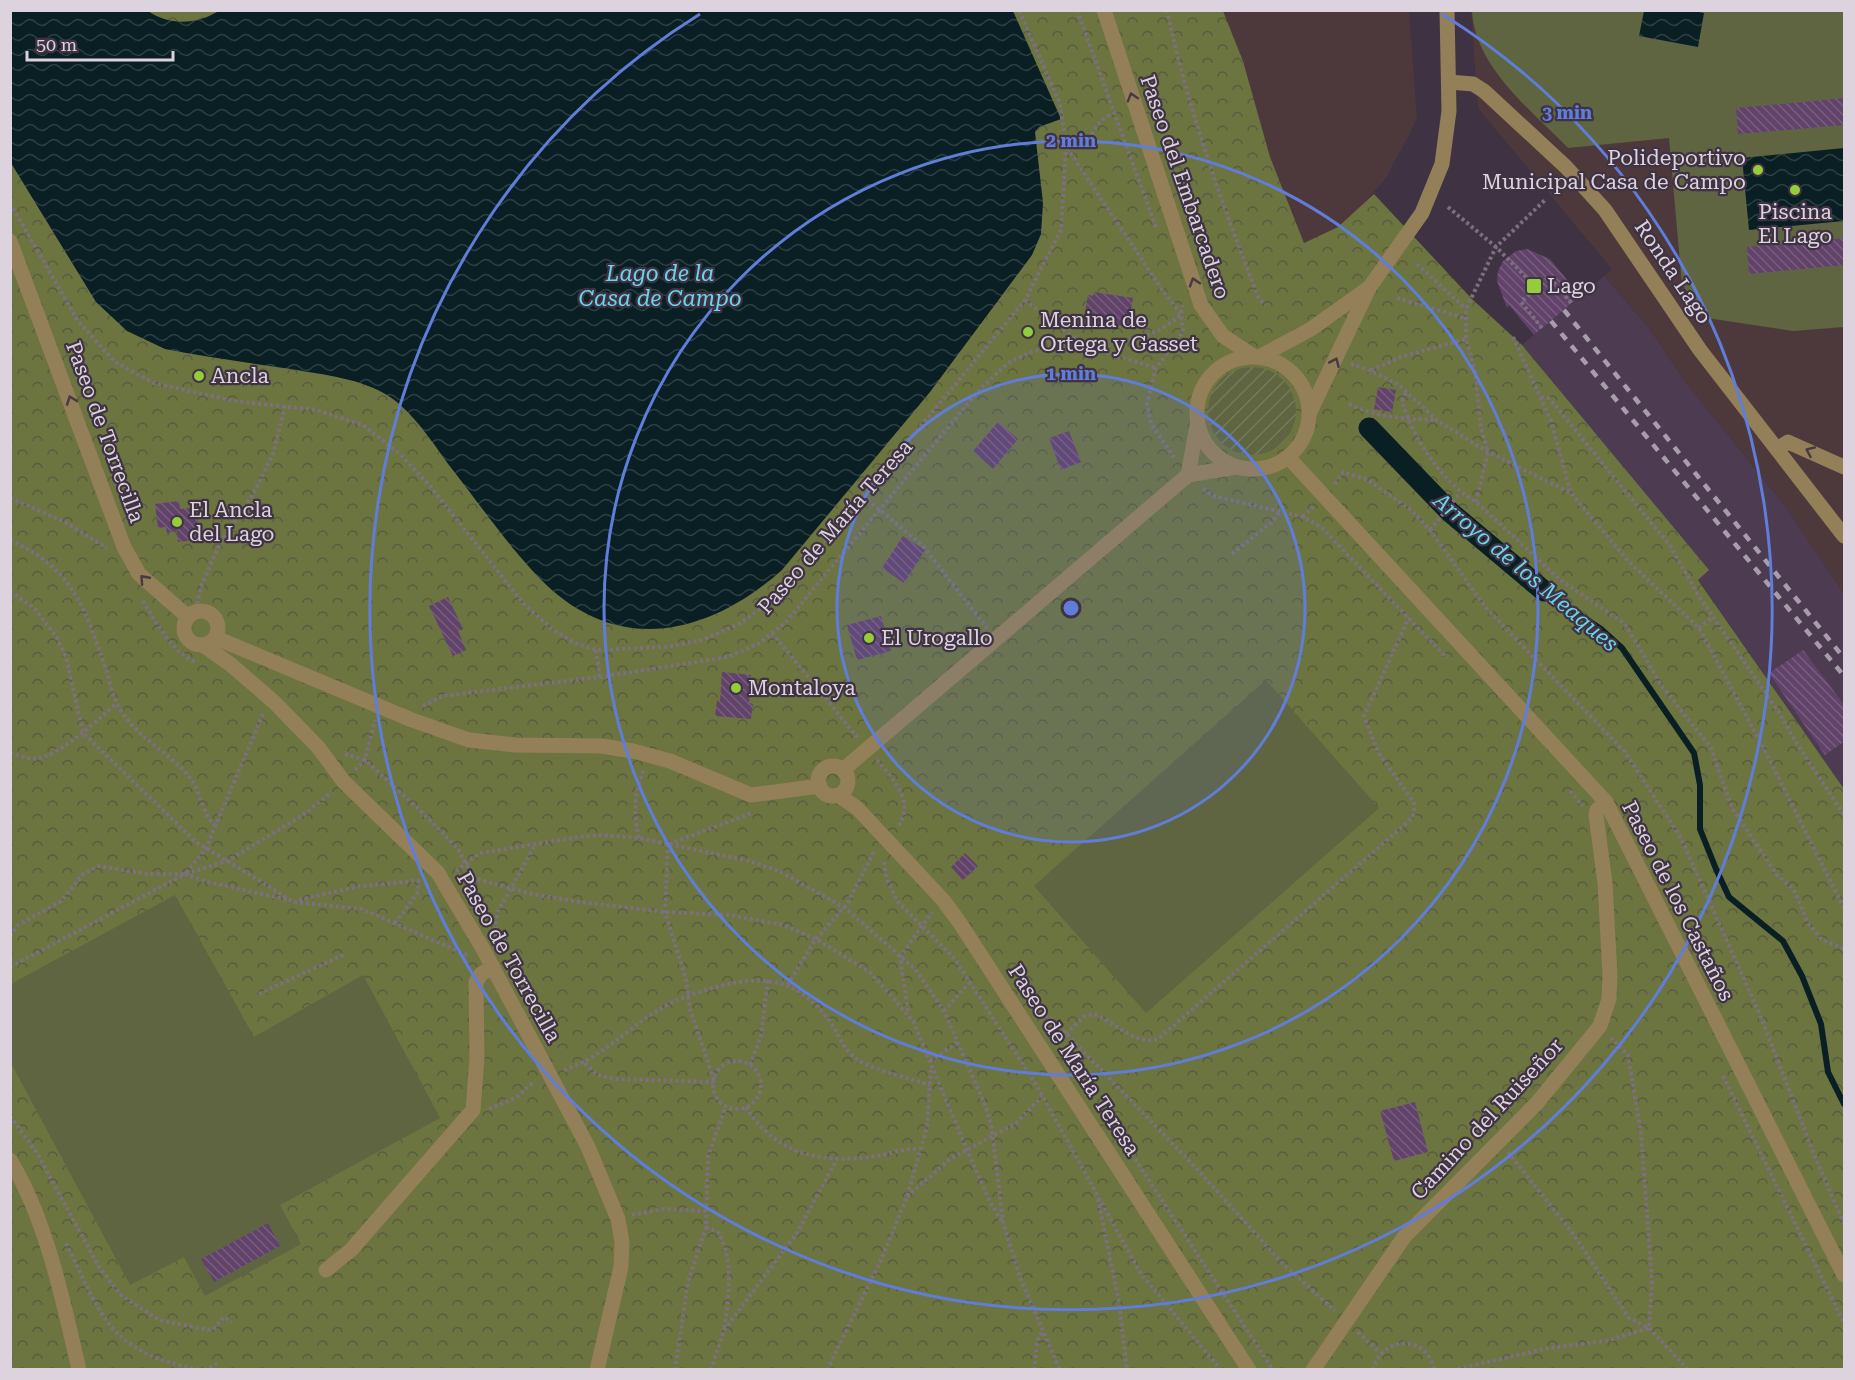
<svg xmlns="http://www.w3.org/2000/svg" width="1855" height="1380" viewBox="0 0 1855 1380" font-family="'Roboto Serif',serif">
	<defs>
		<pattern id="forest-crowns" width="20" height="18" patternUnits="userSpaceOnUse" patternTransform="scale(1.5)"><rect width="20" height="18" fill="#6c7440"/><path d="M2 6a3 3 0 1 1 6 0M12 15a3 3 0 1 1 6 0" fill="none" stroke="#595c41"/></pattern>
		<pattern id="garden-furrows" width="10" height="10" patternUnits="userSpaceOnUse" patternTransform="scale(1.5)"><rect width="10" height="10" fill="#5f6540"/><path d="M-1 1l2-2M0 10L10 0M9 11l2-2" fill="none" stroke="#757a5b"/></pattern>
		<pattern id="water-waves" width="16" height="10" patternUnits="userSpaceOnUse" patternTransform="scale(1.5)"><rect width="16" height="10" fill="#091f24"/><path d="M0 5q4-4 8 0t8 0" fill="none" stroke="#2c3f43"/></pattern>
		<pattern id="building-back-hatch" width="6" height="6" patternUnits="userSpaceOnUse" patternTransform="scale(1.5)"><rect width="6" height="6" fill="#61436a"/><path d="M-1 5l2 2M0 0l6 6M5-1l2 2" fill="none" stroke="#775d7f"/></pattern>
	</defs>
	<rect width="100%" height="100%" fill="#3f3243"/>
	<g fill="#4d393c">
		<polygon points="1223,11 1409,11 1417,118 1409,135 1386,178 1360,208 1338,227 1304,243 1270,157 1243,61"/>
		<polygon points="1471,11 1844,11 1844,594 1784,505 1683,379 1649,328 1604,276 1612,269 1478,108"/>
	</g>
	<polygon fill="#4c3b51" points="1604,276 1649,328 1683,379 1784,505 1844,594 1844,789 1698,579 1708,570 1522,345"/>
	<polygon fill="url(#forest-crowns)" points="10,11 1223,11 1243,61 1270,157 1304,243 1338,227 1374,194 1472,299 1522,345 1709,570 1698,580 1844,789 1844,1369 11,1369"/>
	<circle fill="url(#garden-furrows)" cx="1252" cy="411" r="44"/>
	<g fill="#5f6540">
		<path d="M1472 11H1844V327L1793 331 1707 318 1682 285 1669 138 1568 148C1532 111 1475 67 1472 11Z"/>
		<polygon points="1266,680 1379,808 1146,1013 1034,886"/>
		<polygon points="175,895 254,1037 363,975 440,1118 280,1205 301,1244 205,1296 184,1257 130,1285 11,1063 11,984"/>
	</g>
	<g fill="url(#water-waves)">
		<path d="M11 10 148 11C169 26 198 25 220 10L1013 11 1061 119 1039 127 1035 132 1043 203 1041 234 1032 255 930 392 782 570C714 630 629 656 553 591 519 561 481 506 452 469 434 445 415 414 390 397 361 378 324 375 291 369 249 363 207 357 165 349L127 331 96 302 11 163Z"/>
		<polygon points="1690,10 1704,13 1698,47 1639,36 1644,11"/>
		<polygon points="1844,148 1844,221 1749,230 1742,158"/>
	</g>
	<g fill="none" stroke-linecap="round" stroke-linejoin="round">
		<polyline stroke="#091f24" stroke-width="6" points="1544,591 1601,629 1622,648 1694,753 1700,785 1700,829 1716,869 1729,897 1783,941 1802,976 1821,1024 1828,1072 1844,1104"/>
		<polyline stroke="#091f24" stroke-width="21" points="1369,428 1450,512 1544,591"/>
	</g>
	<g fill="url(#building-back-hatch)">
		<polygon points="1845,98 1845,125 1738,134 1736,108"/>
		<polygon points="1845,238 1845,265 1749,274 1747,247"/>
		<polygon points="1527,249 1550,259 1580,296 1534,335 1509,305 1507,308 1497,281 1498,271 1503,261 1516,251"/>
		<polygon points="1094,292 1133,298 1128,327 1084,319 1088,295 1093,296"/>
		<polygon points="1378,387 1396,390 1392,412 1374,409"/>
		<polygon points="998,422 1018,439 993,469 973,451"/>
		<polygon points="1069,431 1081,462 1061,470 1049,438"/>
		<polygon points="179,501 180,509 190,508 191,518 197,517 200,539 178,542 177,531 167,533 166,527 158,528 155,504"/>
		<polygon points="903,536 925,550 904,583 882,568"/>
		<polygon points="448,597 463,629 458,631 466,650 453,656 429,606"/>
		<polygon points="881,616 891,651 857,660 847,625"/>
		<polygon points="1803,650 1845,706 1845,741 1825,755 1769,673"/>
		<polygon points="722,672 751,675 749,703 753,704 751,719 715,716 717,701 720,701"/>
		<polygon points="965,853 978,866 963,880 951,867"/>
		<polygon points="1415,1102 1428,1152 1394,1161 1380,1111"/>
		<polygon points="268,1223 280,1246 214,1282 201,1259"/>
	</g>
	<g fill="none" stroke-linecap="round" stroke-linejoin="round">
		<g stroke="#7c707f" stroke-width="4" stroke-dasharray="3 3" stroke-linecap="butt">
			<polyline points="1077,10 1157,230"/>
			<path d="M1167 10C1188 110 1222 204 1259 299L1266 305"/>
			<path d="M1066 147C1102 143 1084 127 1112 114"/>
			<polyline points="1067,148 1163,291 1181,314 1183,332 1156,368 1147,403 1151,424 1174,457"/>
			<polyline points="10,203 78,321 115,362 154,383 234,401 316,410 363,425 400,454 430,486 524,604 552,629 573,642 596,650 666,647 702,640 739,624 767,604 863,496 1025,300 1061,230 1066,147 1060,104 1019,10"/>
			<polyline points="1448,207 1496,247 1537,288"/>
			<polyline points="1417,264 1466,309"/>
			<polyline points="1397,298 1465,318"/>
			<path d="M1025 300 1083 345C1122 341 1151 342 1181 314L1183 305"/>
			<polyline points="1542,328 1521,302 1549,277 1572,304"/>
			<polyline points="1513,337 1551,421 1571,493"/>
			<polyline points="1351,364 1371,371 1399,385 1438,421 1488,452 1571,493 1628,561 1699,628 1764,749 1844,908"/>
			<polyline points="1371,370 1401,357 1466,339"/>
			<path d="M1406 393 1402 401C1413 438 1442 482 1476 502L1559 579 1625 624 1661 685 1711 748 1732 808 1777 875 1794 890 1808 923 1821 939 1844 949"/>
			<polyline points="1541,397 1548,398 1554,404 1671,547 1698,595 1778,711 1794,739 1844,815"/>
			<path d="M1349 404C1379 418 1405 419 1438 420"/>
			<polyline points="1335,484 1343,472 1368,480 1411,510 1430,530 1486,608 1625,752 1681,838 1760,1015 1814,1154 1844,1224"/>
			<polyline points="1203,489 1214,496 1303,517 1321,527 1447,658"/>
			<polyline points="863,496 922,545 987,628"/>
			<polyline points="10,498 65,522 107,548"/>
			<polyline points="1476,502 1488,452 1481,428 1475,370 1466,339 1466,309 1496,247 1545,200"/>
			<polyline points="1303,517 1313,507"/>
			<polyline points="1430,530 1460,493"/>
			<path d="M10 540C75 570 85 609 107 672 110 684 113 697 119 707 136 739 173 753 193 782 202 795 203 817 216 826"/>
			<polyline points="1232,554 1272,522 1280,511"/>
			<polyline points="10,591 35,609 57,638 66,657 83,733 196,842 294,902 362,909 467,955"/>
			<path d="M143 601C156 621 172 654 196 662"/>
			<polyline points="197,604 202,584 220,543 253,494 273,454 285,406"/>
			<polyline points="1699,628 1713,617"/>
			<polyline points="772,633 858,738"/>
			<polyline points="596,650 600,677"/>
			<polyline points="423,706 442,696 600,677 727,657 758,644 785,623 981,388 1008,363 1033,351 1083,345 1156,368"/>
			<polyline points="263,714 206,848 185,874 227,861 303,815 332,792"/>
			<path d="M10 753C18 755 27 759 34 759 58 758 100 718 117 703"/>
			<polyline points="345,754 365,760 424,814 458,849 471,874 480,880 532,894 580,902 665,912 729,915 783,925 816,939 871,973 913,1021 967,1150 990,1202 1002,1222"/>
			<path d="M877 760C894 780 916 803 897 828"/>
			<polyline points="355,770 365,760 375,720"/>
			<polyline points="1570,791 1583,806"/>
			<path d="M639 838C633 813 634 793 644 769"/>
			<polyline points="668,844 665,912 686,979 690,1009 714,1080"/>
			<polyline points="669,844 752,813"/>
			<polyline points="884,862 887,879 897,901 954,958 1037,1086 1141,1274 1221,1370"/>
			<polyline points="456,871 480,853 579,837 601,835 639,838 749,861 779,871 845,908 915,969 944,1011 985,1105 991,1123 1003,1222 1021,1280 1060,1370"/>
			<polyline points="299,900 356,887 421,880"/>
			<polyline points="395,923 417,894 419,880"/>
			<polyline points="10,936 18,925 61,901 83,874 98,866 149,874 184,874"/>
			<polyline points="495,936 497,913 535,845"/>
			<polyline points="10,967 185,874 204,881 289,900"/>
			<polyline points="788,985 813,943 847,904 875,850"/>
			<polyline points="259,994 345,954"/>
			<polyline points="908,1011 900,957 932,912"/>
			<polyline points="944,1011 972,980"/>
			<polyline points="1039,1018 1049,1016 1198,1170 1283,1264 1335,1311"/>
			<path d="M1066 1034 1085 1016 1094 1014C1115 1022 1135 1046 1158 1039L1408 822 1414 814V803L1378 752 1364 716 1409 617"/>
			<polyline points="930,1061 958,1042"/>
			<circle cx="737" cy="1085" r="24"/>
			<polyline points="585,1063 597,1075 614,1079 714,1082"/>
			<polyline points="750,1065 761,1036 768,979"/>
			<path d="M564 1070C611 1055 641 1011 688 996 740 978 786 967 825 1015 837 1029 841 1048 857 1059 869 1069 912 1079 930 1085"/>
			<polyline points="1723,1076 1844,1323"/>
			<path d="M746 1107C777 1156 822 1164 877 1156 890 1154 905 1147 918 1150"/>
			<polyline points="489,1109 517,1097 535,1081"/>
			<polyline points="10,1116 37,1153 99,1267 121,1295 159,1320 208,1330 214,1328 224,1317 232,1322"/>
			<polyline points="1122,1139 1273,1370"/>
			<polyline points="1508,1152 1574,1235 1629,1318 1649,1328 1688,1370"/>
			<polyline points="907,1197 950,1159 1015,1124 1042,1097"/>
			<polyline points="1098,1199 1119,1302 1127,1370"/>
			<polyline points="632,1215 664,1209 705,1211"/>
			<path d="M706 1227 719 1233C734 1263 729 1297 724 1329"/>
			<path d="M66 1243C103 1319 109 1352 200 1370"/>
			<polyline points="1358,1332 1380,1353"/>
			<polyline points="204,1370 217,1364"/>
			<polyline points="675,1370 688,1282 706,1227 708,1156 726,1106"/>
			<polyline points="711,1370 724,1330 797,1233 837,1159"/>
			<polyline points="827,1370 881,1260 907,1197 927,1127 931,1067"/>
			<polyline points="1034,1370 1038,1337 1043,1332"/>
			<path d="M1373 1370C1381 1336 1427 1333 1434 1370"/>
			<polyline points="1452,1370 1549,1348 1606,1341 1649,1328 1652,1281 1641,1133 1628,1055 1611,1038"/>
		</g>
		<g stroke="#937f58" stroke-width="15">
			<polyline points="1104,10 1201,305 1223,336 1255,357"/>
			<polyline points="1449,82 1473,84 1484,91 1566,167 1605,210 1700,350 1844,536"/>
			<polyline points="10,241 124,547 139,574 188,617"/>
			<circle cx="1253" cy="413" r="56"/>
			<polyline points="1259,357 1311,329 1367,289"/>
			<polyline points="1309,414 1369,288 1422,213 1442,164 1449,111 1447,10"/>
			<polyline points="1777,449 1788,442 1844,467"/>
			<polyline points="1289,458 1606,802 1844,1275"/>
			<polyline points="1188,475 1197,426"/>
			<circle cx="201" cy="628" r="17"/>
			<polyline points="216,638 412,720 469,740 516,745 601,746 633,751 670,761 751,795 820,786"/>
			<polyline points="203,645 230,664 274,702 318,747 344,782 438,873 483,949 588,1147 618,1219 622,1242 621,1267 597,1370"/>
			<circle cx="833" cy="781" r="15"/>
			<polyline points="844,769 1188,475 1236,467"/>
			<polyline points="838,795 857,808 943,900 960,923 1249,1370"/>
			<path d="M10 1160C46 1218 64 1304 79 1370"/>
			<polyline points="326,1270 351,1250 473,1110 477,1058 476,982 481,974 493,967"/>
			<polyline points="1313,1370 1404,1237 1537,1103 1600,1026 1609,999 1610,976 1605,883 1596,815 1597,810 1606,802"/>
		</g>
		<g stroke="#a89eab" stroke-width="4.5" stroke-dasharray="8 8" stroke-linecap="butt">
			<polyline points="1564,310 1844,658"/>
			<polyline points="1551,321 1844,676"/>
		</g>
	</g>
	<defs><path id="oneway-chevron" d="M-2-3.5L2.5 0L-2 3.5" fill="none" stroke-width="1.6" stroke-linecap="round" stroke-linejoin="round" transform="scale(1.5)"/></defs>
	<g stroke="#473a45">
		<use href="#oneway-chevron" transform="translate(1132 97) rotate(-107)"/>
		<use href="#oneway-chevron" transform="translate(1194 282) rotate(-108)"/>
		<use href="#oneway-chevron" transform="translate(1335 362) rotate(-66)"/>
		<use href="#oneway-chevron" transform="translate(71 400) rotate(-110)"/>
		<use href="#oneway-chevron" transform="translate(1810 451) rotate(-156)"/>
		<use href="#oneway-chevron" transform="translate(144 579) rotate(-132)"/>
	</g>
	<circle cx="1071" cy="608" r="234" fill="#607dda" fill-opacity=".12"/>
	<g fill="none" stroke="#607dda" stroke-width="3">
		<circle cx="1071" cy="608" r="234"/>
		<circle cx="1071" cy="608" r="467"/>
		<path d="M1442 14A701 701 0 1 1 700 14"/>
	</g>
	<g fill="#95cc3b" stroke="#3f3243" stroke-width="2">
		<circle cx="1758" cy="170" r="6"/>
		<circle cx="1795" cy="190" r="6"/>
		<rect x="1526" y="278" width="16" height="16" rx="3"/>
		<circle cx="1028" cy="332" r="6"/>
		<circle cx="199" cy="376" r="6"/>
		<circle cx="177" cy="522" r="6"/>
		<circle cx="869" cy="638" r="6"/>
		<circle cx="736" cy="688" r="6"/>
	</g>
	<g text-anchor="middle" dominant-baseline="central" stroke-width="4.5" stroke-linejoin="round" paint-order="stroke">
		<g font-size="21" fill="#dcd3de" stroke="#3f3243" text-anchor="start">
			<text x="1746" y="158" text-anchor="end">Polideportivo<tspan x="1746" dy="24">Municipal Casa de Campo</tspan></text>
			<text x="1795" y="212" text-anchor="middle">Piscina<tspan x="1795" dy="24">El Lago</tspan></text>
			<text x="1547" y="286">Lago</text>
			<text x="1040" y="320">Menina de<tspan x="1040" dy="24">Ortega y Gasset</tspan></text>
			<text x="211" y="376">Ancla</text>
			<text x="189" y="510">El Ancla<tspan x="189" dy="24">del Lago</tspan></text>
			<text x="881" y="638">El Urogallo</text>
			<text x="748" y="688">Montaloya</text>
		</g>
		<g font-size="21" fill="#dcd3de" stroke="#3f3243">
			<text transform="translate(1185 187) rotate(71)">Paseo del Embarcadero</text>
			<text transform="translate(1673 272) rotate(56)">Ronda Lago</text>
			<text transform="translate(105 432) rotate(70)">Paseo de Torrecilla</text>
			<text transform="translate(835 527) rotate(-49)">Paseo de María Teresa</text>
			<text transform="translate(1678 901) rotate(63)">Paseo de los Castaños</text>
			<text transform="translate(509 957) rotate(61)">Paseo de Torrecilla</text>
			<text transform="translate(1074 1060) rotate(57)">Paseo de María Teresa</text>
			<text transform="translate(1487 1119) rotate(-47)">Camino del Ruiseñor</text>
		</g>
		<g font-size="22" font-style="italic" fill="#69d4ea" stroke="#3f3243">
			<text x="660" y="273">Lago de la<tspan x="660" dy="25">Casa de Campo</tspan></text>
			<text transform="translate(1526 572) rotate(40)">Arroyo de los Meaques</text>
		</g>
	</g>
	<circle cx="1071" cy="608" r="9" fill="#607dda" stroke="#3f3243" stroke-width="3"/>
	<g font-size="18" text-anchor="middle" font-weight="bold" fill="#607dda" stroke="#3f3243" stroke-width="4.5" stroke-linejoin="round" paint-order="stroke">
		<text x="1567" y="119">3 min</text>
		<text x="1071" y="147">2 min</text>
		<text x="1071" y="380">1 min</text>
	</g>
	<rect width="1855" height="1380" fill="none" stroke="#dcd3de" stroke-width="24"/>
	<path d="M27 51v9h146v-9" fill="none" stroke="#dcd3de" stroke-width="3"/>
	<text x="36" y="51" font-size="18" fill="#dcd3de" stroke="#3f3243" stroke-width="4.5" paint-order="stroke">50 m</text>
</svg>
